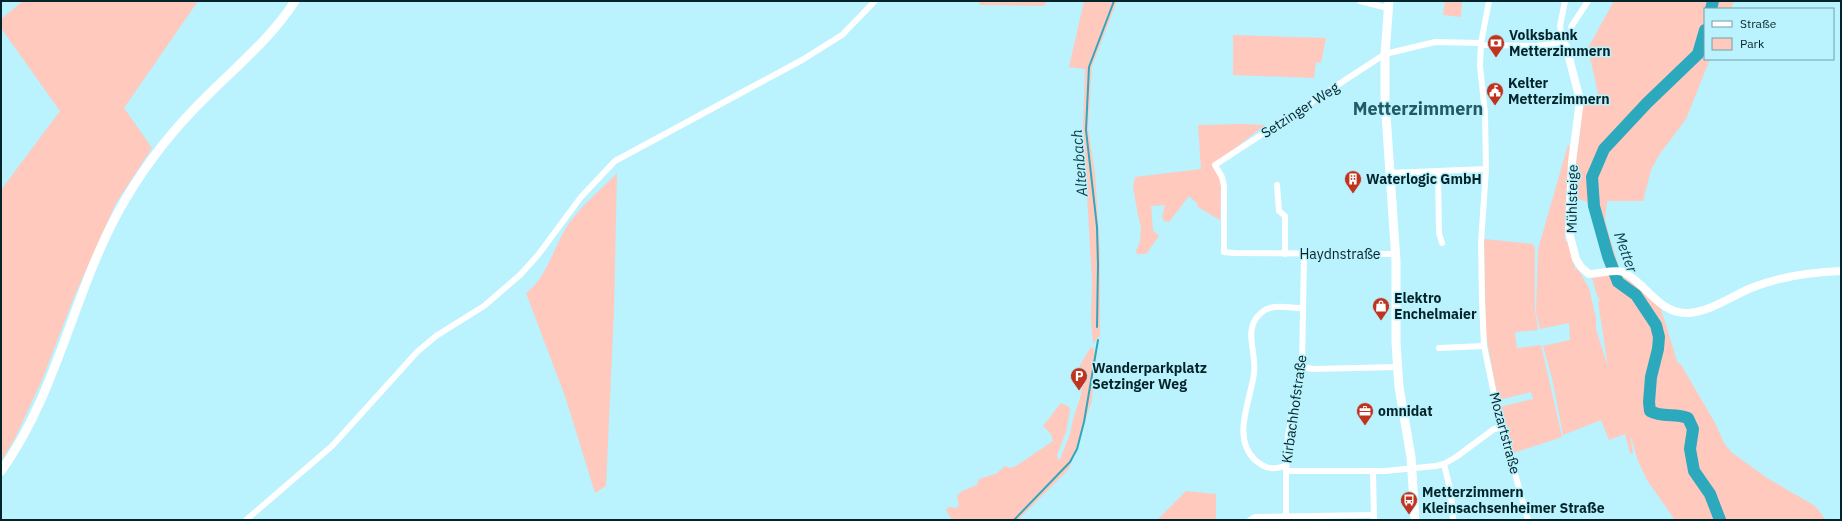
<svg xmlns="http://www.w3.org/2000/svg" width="1842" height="521" viewBox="0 0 1842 521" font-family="'IBM Plex Sans',sans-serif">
	<rect width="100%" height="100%" fill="#baf2fd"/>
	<g fill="#ffc9be">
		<polygon points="23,1 198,1 124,108 152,148 116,203 74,297 42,380 14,440 1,461 1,190 60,111 1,28 1,19"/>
		<polygon points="978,1 1048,1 1043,6 980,5"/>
		<polygon points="1084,1 1117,1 1092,66 1088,128 1095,173 1100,250 1100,335 1093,344 1091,318 1092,281 1083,126 1085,69 1069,67"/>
		<polygon points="1445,1 1462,1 1461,17 1443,15"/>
		<polygon points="1614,1 1734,1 1731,9 1705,9 1705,59 1710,59 1686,119 1659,155 1651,170 1643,201 1607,201 1605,221 1619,268 1608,270 1587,202 1572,196 1583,102 1599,98 1588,48"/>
		<polygon points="1233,35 1326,38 1321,63 1316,62 1314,78 1233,75"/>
		<polygon points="1242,124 1265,125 1212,166 1220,176 1221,184 1220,220 1198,207 1197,203 1189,196 1169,222 1164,221 1162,217 1165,205 1151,206 1153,230 1159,236 1146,254 1137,254 1136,251 1140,242 1141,227 1138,215 1133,187 1135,177 1201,169 1198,125"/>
		<path d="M1568 145 1570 146 1566 198 1565 241H1568L1575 269H1578L1589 288 1596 318V329L1608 367 1598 302 1600 300C1593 292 1596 281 1589 274L1621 271 1636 281 1661 309 1678 364 1680 363 1715 423 1724 443 1731 452 1767 478 1815 506 1826 520H1675L1647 480 1638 461 1630 434 1633 454 1630 453 1625 434 1609 440 1601 420 1563 435 1552 378 1543 346 1570 340 1569 323 1540 329 1536 313 1538 249Z"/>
		<path d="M617 173 614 311 606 486 595 493 566 399 526 293C546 280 556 241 570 222 582 205 602 189 617 173Z"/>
		<polygon points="1484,239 1533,244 1535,249 1535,310 1538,330 1515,332 1517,348 1541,345 1562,437 1513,453 1506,431 1502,426 1499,407 1533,399 1531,392 1498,400 1486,335"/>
		<polygon points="1091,347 1094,349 1095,353 1092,400 1069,469 1018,520 952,520 946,510 949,507 956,508 959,505 957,496 962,491 977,485 979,479 996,474 1005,466 1010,468 1016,466 1053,441 1051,434 1043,426 1061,403 1069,407 1070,410 1066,432 1057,455 1058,460 1060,459 1070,434 1073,419 1081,395 1082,386 1079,371 1080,365"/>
		<polygon points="1186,491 1216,494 1216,520 1157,520"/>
	</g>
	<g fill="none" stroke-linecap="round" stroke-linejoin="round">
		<g stroke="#2ca9bd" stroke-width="2">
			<polyline points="1097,327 1098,265 1097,227 1086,130 1089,67 1114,1"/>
			<polyline points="1014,520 1070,462 1077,449 1084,422 1098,340"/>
		</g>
		<g stroke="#2ca9bd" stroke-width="12">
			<polyline points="1711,9 1713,1"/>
			<path d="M1705 30 1698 54 1647 103 1604 149 1592 177 1594 206 1608 256 1618 282 1636 295 1656 325 1659 337 1658 349 1651 377 1649 402 1650 411C1662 418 1675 413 1688 418L1693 429 1690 449 1694 471 1710 494 1720 520"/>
		</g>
		<g stroke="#fff" stroke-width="6">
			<polyline points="1360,1 1388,8"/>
			<polyline points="1489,1 1481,43 1480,66 1485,113 1486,169 1481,243 1482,301 1484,346 1501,428 1505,438 1528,520"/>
			<polyline points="1571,27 1588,1"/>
			<polyline points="1482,45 1537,46 1562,42 1560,26 1565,1"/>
			<polyline points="1438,171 1439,233 1442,243"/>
			<polyline points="1389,173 1486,169"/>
			<polyline points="1277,185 1279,211 1285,216 1285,254"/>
			<polyline points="1396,254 1234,253 1224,252 1224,186 1222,177 1215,165 1385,54 1435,42 1481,43"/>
			<polyline points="1439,348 1484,346"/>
			<polyline points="1302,367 1313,369 1397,367"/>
			<polyline points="1444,464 1451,493 1453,520"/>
			<path d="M1286 466C1281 467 1276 469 1271 468 1265 468 1260 464 1255 460 1231 437 1251 400 1254 373 1257 352 1242 329 1261 313 1271 303 1289 308 1302 308"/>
			<polyline points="1286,471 1385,471 1436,466 1444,464 1456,457 1494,429 1501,428"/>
			<polyline points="1373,472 1374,520"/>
			<polyline points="1286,516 1286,471 1288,435 1302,367 1304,255"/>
			<polyline points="246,520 332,446 417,352 436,336 484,306 520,275 538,255 581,197 615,161 802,60 842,35 875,1"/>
			<polyline points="1250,520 1255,517 1374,515"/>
		</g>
		<path stroke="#fff" stroke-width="8" d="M1562 42 1566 46 1580 100 1572 162 1569 232 1576 259 1581 267 1589 274C1598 274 1616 269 1623 272 1645 282 1658 313 1686 313 1708 313 1730 297 1751 288 1779 277 1811 272 1841 271"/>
		<g stroke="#fff" stroke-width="9">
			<polyline points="1389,1 1385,54 1385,100 1396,261 1396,343 1399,387 1411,457 1415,520"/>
			<path d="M1 471C59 391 75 284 125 200 148 161 175 127 207 96 238 65 271 38 295 1"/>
		</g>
	</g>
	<defs>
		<g id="bank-pin" transform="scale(0.9)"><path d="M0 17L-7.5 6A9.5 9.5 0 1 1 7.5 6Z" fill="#bf331f" stroke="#baf2fd"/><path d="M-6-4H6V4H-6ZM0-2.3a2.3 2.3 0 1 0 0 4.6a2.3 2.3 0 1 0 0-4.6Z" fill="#fff"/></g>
		<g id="civic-pin" transform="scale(0.9)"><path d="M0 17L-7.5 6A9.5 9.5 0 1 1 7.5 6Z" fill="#bf331f" stroke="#baf2fd"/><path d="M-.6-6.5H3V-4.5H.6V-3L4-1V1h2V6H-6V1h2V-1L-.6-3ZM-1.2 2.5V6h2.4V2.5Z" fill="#fff"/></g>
		<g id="building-pin" transform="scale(0.9)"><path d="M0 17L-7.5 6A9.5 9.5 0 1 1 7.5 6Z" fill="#bf331f" stroke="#baf2fd"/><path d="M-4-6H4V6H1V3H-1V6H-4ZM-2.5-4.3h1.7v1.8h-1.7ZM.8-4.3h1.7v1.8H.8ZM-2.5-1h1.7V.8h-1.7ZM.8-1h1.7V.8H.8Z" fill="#fff"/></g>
		<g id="shop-pin" transform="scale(0.9)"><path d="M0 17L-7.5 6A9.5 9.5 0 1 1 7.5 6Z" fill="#bf331f" stroke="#baf2fd"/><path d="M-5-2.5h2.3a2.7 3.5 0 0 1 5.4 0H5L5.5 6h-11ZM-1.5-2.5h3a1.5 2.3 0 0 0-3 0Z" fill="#fff"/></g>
		<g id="parking-pin" transform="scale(0.9)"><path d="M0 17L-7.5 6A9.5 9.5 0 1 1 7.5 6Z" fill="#bf331f" stroke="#baf2fd"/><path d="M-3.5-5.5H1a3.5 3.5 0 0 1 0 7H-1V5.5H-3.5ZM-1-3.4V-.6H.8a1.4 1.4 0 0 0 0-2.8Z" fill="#fff"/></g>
		<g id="office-pin" transform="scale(0.9)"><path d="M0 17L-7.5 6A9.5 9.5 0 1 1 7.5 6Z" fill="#bf331f" stroke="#baf2fd"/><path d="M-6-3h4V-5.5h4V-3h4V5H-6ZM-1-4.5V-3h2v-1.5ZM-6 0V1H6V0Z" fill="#fff"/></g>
		<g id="bus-pin" transform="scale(0.9)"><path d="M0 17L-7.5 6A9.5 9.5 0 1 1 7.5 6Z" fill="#bf331f" stroke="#baf2fd"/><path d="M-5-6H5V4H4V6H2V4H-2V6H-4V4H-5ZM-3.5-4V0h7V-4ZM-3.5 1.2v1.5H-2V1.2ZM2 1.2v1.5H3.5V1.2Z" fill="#fff"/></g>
	</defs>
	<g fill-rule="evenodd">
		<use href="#bank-pin" x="1496" y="43"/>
		<use href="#civic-pin" x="1495" y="91"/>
		<use href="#building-pin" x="1353" y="179"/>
		<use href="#shop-pin" x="1381" y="306"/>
		<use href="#parking-pin" x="1079" y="376"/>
		<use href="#office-pin" x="1365" y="411"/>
		<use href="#bus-pin" x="1409" y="500"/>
	</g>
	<g text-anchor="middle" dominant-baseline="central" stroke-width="3" stroke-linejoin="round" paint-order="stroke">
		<g font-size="14" font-weight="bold" fill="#03242a" stroke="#baf2fd" text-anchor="start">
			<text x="1509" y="35">Volksbank<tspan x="1509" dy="16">Metterzimmern</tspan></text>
			<text x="1508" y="83">Kelter<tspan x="1508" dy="16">Metterzimmern</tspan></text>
			<text x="1366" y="179">Waterlogic GmbH</text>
			<text x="1394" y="298">Elektro<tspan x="1394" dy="16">Enchelmaier</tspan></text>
			<text x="1092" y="368">Wanderparkplatz<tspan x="1092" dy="16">Setzinger Weg</tspan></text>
			<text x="1378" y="411">omnidat</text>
			<text x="1422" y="492">Metterzimmern<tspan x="1422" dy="16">Kleinsachsenheimer Straße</tspan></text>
		</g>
		<g font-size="14" fill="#03242a" stroke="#baf2fd">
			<text transform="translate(1300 110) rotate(-33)">Setzinger Weg</text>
			<text transform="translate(1572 199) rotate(-89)">Mühlsteige</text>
			<text x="1340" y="254">Haydnstraße</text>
			<text transform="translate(1294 409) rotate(-82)">Kirbachhofstraße</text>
			<text transform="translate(1505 433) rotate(75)">Mozartstraße</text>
		</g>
		<g font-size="15" font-style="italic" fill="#12464f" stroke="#baf2fd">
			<text transform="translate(1079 163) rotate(-95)">Altenbach</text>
			<text transform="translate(1626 252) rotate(70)">Metter</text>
		</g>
		<g font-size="18" font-weight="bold" fill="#225962" stroke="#baf2fd">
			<text x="1418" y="108">Metterzimmern</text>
		</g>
	</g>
	<rect width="1842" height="521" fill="none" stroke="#03242a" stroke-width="4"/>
	<rect x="1704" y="8" width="130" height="52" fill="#baf2fd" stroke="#71a0a9"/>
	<rect x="1712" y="21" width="20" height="6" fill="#ffffff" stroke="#71a0a9"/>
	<text x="1740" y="28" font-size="12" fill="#03242a">Straße</text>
	<rect x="1712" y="38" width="20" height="12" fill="#ffc9be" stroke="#71a0a9"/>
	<text x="1740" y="48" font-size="12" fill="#03242a">Park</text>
</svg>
